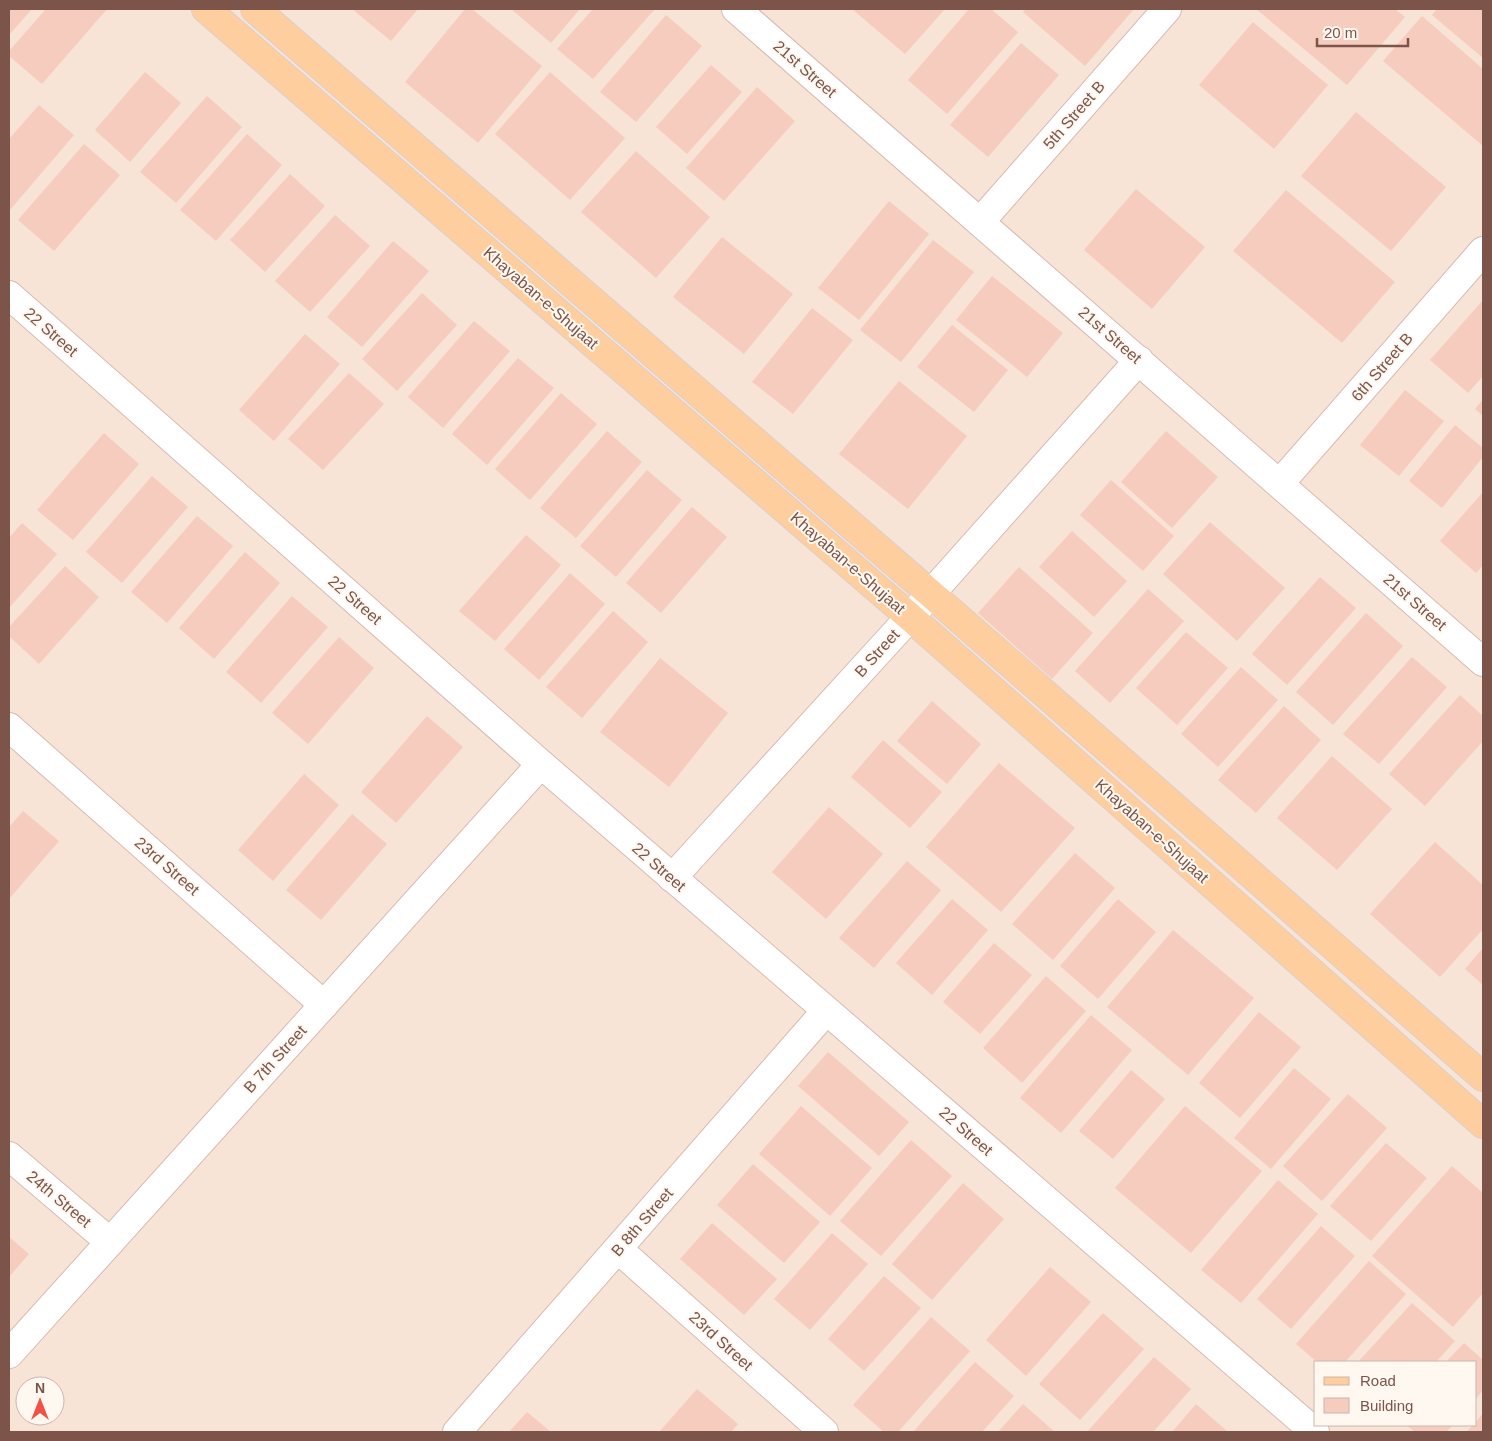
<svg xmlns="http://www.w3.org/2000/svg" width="1492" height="1441" viewBox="0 0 1492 1441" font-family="Arial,sans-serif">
	<rect width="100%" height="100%" fill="#fef3e9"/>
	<path fill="#f7e4d7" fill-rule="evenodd" d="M9 9H1483V1432H9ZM1316 1362H1476V1425H1316ZM25 1386H55V1416H25Z"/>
	<g fill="#f6ccbe">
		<polygon points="9,9 32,9 9,35"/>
		<polygon points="46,9 107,9 42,84 9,56 9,51"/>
		<polygon points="352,9 418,9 391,41"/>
		<polygon points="465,9 472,9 542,66 478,143 405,82"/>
		<polygon points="511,9 580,9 551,43"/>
		<polygon points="593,9 655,9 593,79 557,49"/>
		<polygon points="852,9 945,9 905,54"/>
		<polygon points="969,9 991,9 1018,32 947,114 908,80"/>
		<polygon points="1026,9 1134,9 1085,66 1023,12"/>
		<polygon points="1256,9 1395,9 1405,17 1347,85"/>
		<polygon points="1437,9 1483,9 1483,58 1432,15"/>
		<polygon points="666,15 702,46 636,122 600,92"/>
		<polygon points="1422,16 1483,69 1483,146 1383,61"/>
		<polygon points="1253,22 1328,85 1274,149 1199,85"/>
		<polygon points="1021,43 1059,75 988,157 950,125"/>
		<polygon points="711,65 742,92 687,154 656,127"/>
		<polygon points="145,72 181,103 130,162 95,130"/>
		<polygon points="550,72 625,138 570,200 495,134"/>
		<polygon points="757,87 795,121 724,201 686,168"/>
		<polygon points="207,96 242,127 176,203 140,172"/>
		<polygon points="39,105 74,135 9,211 9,139"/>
		<polygon points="1356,112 1446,187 1391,251 1301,176"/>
		<polygon points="247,134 282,165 216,241 180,210"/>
		<polygon points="84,144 120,175 54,251 18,220"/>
		<polygon points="636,151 710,217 656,278 581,212"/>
		<polygon points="290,174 325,206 265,272 230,240"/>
		<polygon points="1136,189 1205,247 1152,309 1084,250"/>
		<polygon points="1286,190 1395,282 1342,343 1233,251"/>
		<polygon points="889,201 929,234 859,320 818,288"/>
		<polygon points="335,215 370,246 310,312 275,281"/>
		<polygon points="722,237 793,294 744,354 673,297"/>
		<polygon points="933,240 974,272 901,362 860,330"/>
		<polygon points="393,241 429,271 362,347 327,317"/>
		<polygon points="992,276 1063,333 1027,377 956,320"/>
		<polygon points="422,293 457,325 397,391 362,359"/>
		<polygon points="1483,300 1483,376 1468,393 1430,360"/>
		<polygon points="812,308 853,340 793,414 752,382"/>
		<polygon points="474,321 510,351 443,428 408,397"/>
		<polygon points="952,325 1008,370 974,412 917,367"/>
		<polygon points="305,334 340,364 274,441 239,410"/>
		<polygon points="518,358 554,388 487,465 452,434"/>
		<polygon points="349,373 384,404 323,470 288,439"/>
		<polygon points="899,381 967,436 908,509 839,454"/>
		<polygon points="1405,390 1444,421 1399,476 1360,445"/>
		<polygon points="561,393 597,424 530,500 495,469"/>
		<polygon points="1483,399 1483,416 1475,409"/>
		<polygon points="1455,425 1483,448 1483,457 1442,508 1409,481"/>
		<polygon points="607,431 642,462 576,538 540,508"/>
		<polygon points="1166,431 1218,477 1172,528 1121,482"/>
		<polygon points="104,433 139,464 73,540 37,510"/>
		<polygon points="647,470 682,500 616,577 580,546"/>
		<polygon points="152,476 188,507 122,583 86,552"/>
		<polygon points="1111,480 1174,536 1143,571 1080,515"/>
		<polygon points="1483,492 1483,565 1476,573 1440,541"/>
		<polygon points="692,507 727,537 661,613 626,583"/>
		<polygon points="197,516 233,546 167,623 131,592"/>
		<polygon points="1210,522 1285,588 1237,641 1163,574"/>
		<polygon points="22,523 57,554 9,608 9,538"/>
		<polygon points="1072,531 1127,581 1094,617 1039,567"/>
		<polygon points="526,535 561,565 495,641 459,611"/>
		<polygon points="245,552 280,583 214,659 179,628"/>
		<polygon points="65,566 99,597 39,664 9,636 9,627"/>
		<polygon points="1019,567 1093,633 1052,679 978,613"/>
		<polygon points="570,573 605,604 539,680 504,649"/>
		<polygon points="1320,577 1356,608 1287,685 1252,654"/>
		<polygon points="1148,589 1184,621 1110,703 1075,671"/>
		<polygon points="292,596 328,627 261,703 226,672"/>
		<polygon points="613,611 648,642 582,718 546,687"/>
		<polygon points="1366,613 1403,646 1333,725 1296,692"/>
		<polygon points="1186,632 1228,668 1177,725 1136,688"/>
		<polygon points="339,637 374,668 308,744 272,713"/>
		<polygon points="1412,657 1447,687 1379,764 1343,734"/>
		<polygon points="660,658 728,713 669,787 600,732"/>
		<polygon points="1241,667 1278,700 1218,767 1181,734"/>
		<polygon points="1460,695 1483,716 1483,741 1425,806 1389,774"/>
		<polygon points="932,701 981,744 947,784 897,741"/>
		<polygon points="1284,706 1321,740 1256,813 1218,780"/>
		<polygon points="427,716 463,747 396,823 361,792"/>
		<polygon points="883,740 942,792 910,828 851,777"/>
		<polygon points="1332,756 1392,809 1337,870 1277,818"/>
		<polygon points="999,763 1075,828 1001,912 926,847"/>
		<polygon points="304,774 339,805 273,881 238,850"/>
		<polygon points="829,807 883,854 826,919 772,872"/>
		<polygon points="23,811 59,841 9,899 9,827"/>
		<polygon points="352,814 387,844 321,920 286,890"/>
		<polygon points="1435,842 1483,885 1483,929 1440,977 1370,914"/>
		<polygon points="1075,853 1115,888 1053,960 1012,924"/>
		<polygon points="907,861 941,890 874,968 839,938"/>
		<polygon points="952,899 988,930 932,995 896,963"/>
		<polygon points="1118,899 1156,932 1098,999 1060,966"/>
		<polygon points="1173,930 1254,998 1188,1075 1107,1007"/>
		<polygon points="994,943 1032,975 980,1034 943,1002"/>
		<polygon points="1483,948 1483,985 1465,969"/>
		<polygon points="1046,976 1086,1011 1022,1083 983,1048"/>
		<polygon points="1259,1012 1301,1047 1240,1118 1199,1083"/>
		<polygon points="1091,1015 1132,1050 1061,1133 1020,1098"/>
		<polygon points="828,1052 909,1122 879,1156 798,1086"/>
		<polygon points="1294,1068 1331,1099 1271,1169 1234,1138"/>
		<polygon points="1131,1070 1165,1099 1113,1159 1079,1131"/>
		<polygon points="1348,1094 1387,1128 1322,1201 1283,1166"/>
		<polygon points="801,1106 872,1168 830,1216 759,1154"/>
		<polygon points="1185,1106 1262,1171 1191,1253 1115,1188"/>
		<polygon points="911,1140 952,1176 881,1256 840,1221"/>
		<polygon points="1386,1143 1427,1178 1371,1241 1330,1206"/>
		<polygon points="753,1164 820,1222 784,1263 717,1205"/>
		<polygon points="1452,1166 1483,1193 1483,1293 1453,1327 1372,1256"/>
		<polygon points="1278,1180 1318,1214 1241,1303 1201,1270"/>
		<polygon points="963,1183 1004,1219 932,1300 892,1264"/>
		<polygon points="712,1223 777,1279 744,1315 680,1259"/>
		<polygon points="1321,1226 1355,1256 1291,1329 1257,1299"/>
		<polygon points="832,1233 868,1264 810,1330 774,1299"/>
		<polygon points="9,1237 29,1254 9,1277"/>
		<polygon points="1369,1261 1406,1294 1345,1362 1317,1362 1296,1344"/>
		<polygon points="1050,1267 1091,1302 1026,1376 986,1340"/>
		<polygon points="884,1276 921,1308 864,1371 828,1339"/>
		<polygon points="1412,1303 1455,1341 1436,1362 1358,1362"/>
		<polygon points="1103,1313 1144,1349 1080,1420 1039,1384"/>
		<polygon points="931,1317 970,1351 898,1432 884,1432 853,1405"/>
		<polygon points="1464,1343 1483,1360 1483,1390 1476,1399 1476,1362 1446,1362"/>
		<polygon points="1154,1357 1191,1389 1153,1432 1087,1432"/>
		<polygon points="975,1362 1014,1396 982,1432 913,1432"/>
		<polygon points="697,1389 738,1424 731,1432 659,1432"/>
		<polygon points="1023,1404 1055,1432 998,1432"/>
		<polygon points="1196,1404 1228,1432 1172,1432"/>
		<polygon points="527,1412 551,1432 509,1432"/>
		<polygon points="1483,1413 1483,1432 1466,1432 1473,1425 1476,1425 1476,1422"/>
		<polygon points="1406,1425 1453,1425 1446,1432 1415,1432"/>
	</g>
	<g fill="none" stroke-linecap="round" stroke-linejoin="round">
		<g stroke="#d5bbb0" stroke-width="30">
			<g id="minor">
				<polyline points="736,9 1483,662"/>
				<polyline points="980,222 1167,9"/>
				<polyline points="9,295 541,764 1315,1432"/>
				<polyline points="1280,483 1483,251"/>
				<polyline points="9,727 324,1005"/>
				<polyline points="672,878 910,617 1139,360"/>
				<polyline points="9,1156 110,1242"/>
				<polyline points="618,1249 824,1432"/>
				<polyline points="9,1354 541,764"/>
				<polyline points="457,1432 826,1011"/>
			</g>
		</g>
		<g stroke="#dacfcc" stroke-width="30">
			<g id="major">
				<polyline points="206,9 910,617 1483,1124"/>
				<polyline points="255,9 931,594 1483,1077"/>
			</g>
		</g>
		<use href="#minor" stroke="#fff" stroke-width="28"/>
		<use href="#major" stroke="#ffce9f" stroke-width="28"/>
	</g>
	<g text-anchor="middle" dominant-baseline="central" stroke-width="4" stroke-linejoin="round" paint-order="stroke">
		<g font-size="16" fill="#7c5449" stroke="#fff8f1">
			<text transform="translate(805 69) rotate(41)">21st Street</text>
			<text transform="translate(1074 115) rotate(-49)">5th Street B</text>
			<text transform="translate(541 298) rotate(41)">Khayaban-e-Shujaat</text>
			<text transform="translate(51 332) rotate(41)">22 Street</text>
			<text transform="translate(1110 335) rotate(41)">21st Street</text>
			<text transform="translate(1382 367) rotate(-49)">6th Street B</text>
			<text transform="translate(848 563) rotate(41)">Khayaban-e-Shujaat</text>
			<text transform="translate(355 600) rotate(41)">22 Street</text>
			<text transform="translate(1415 602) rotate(41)">21st Street</text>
			<text transform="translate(877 653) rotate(-48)">B Street</text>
			<text transform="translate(1152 831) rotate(42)">Khayaban-e-Shujaat</text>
			<text transform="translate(167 866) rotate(41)">23rd Street</text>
			<text transform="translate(659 867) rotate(41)">22 Street</text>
			<text transform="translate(275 1059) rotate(-48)">B 7th Street</text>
			<text transform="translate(966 1131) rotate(41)">22 Street</text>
			<text transform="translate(59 1199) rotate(40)">24th Street</text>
			<text transform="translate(642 1222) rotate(-49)">B 8th Street</text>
			<text transform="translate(721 1341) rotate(42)">23rd Street</text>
		</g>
	</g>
	<rect width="1492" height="1441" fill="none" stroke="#7c5449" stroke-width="20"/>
	<rect x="1314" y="1361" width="162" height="65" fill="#fff8f1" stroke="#cbb6ae"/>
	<rect x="1324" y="1377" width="25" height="8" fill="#ffce9f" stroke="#cbb6ae"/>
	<text x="1360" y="1386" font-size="15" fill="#7c5449">Road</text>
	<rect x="1324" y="1398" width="25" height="15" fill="#f6ccbe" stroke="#cbb6ae"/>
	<text x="1360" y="1411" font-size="15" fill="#7c5449">Building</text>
	<g transform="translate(40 1401)"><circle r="24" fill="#fff8f1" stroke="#cbb6ae"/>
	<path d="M0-4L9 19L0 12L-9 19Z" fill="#f15245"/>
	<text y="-8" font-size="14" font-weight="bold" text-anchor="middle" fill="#7c5449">N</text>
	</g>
	<path d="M1317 38v8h91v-8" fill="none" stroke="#7c5449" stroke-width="2.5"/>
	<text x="1324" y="38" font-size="15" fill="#7c5449" stroke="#fff8f1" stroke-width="4" paint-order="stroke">20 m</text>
</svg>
